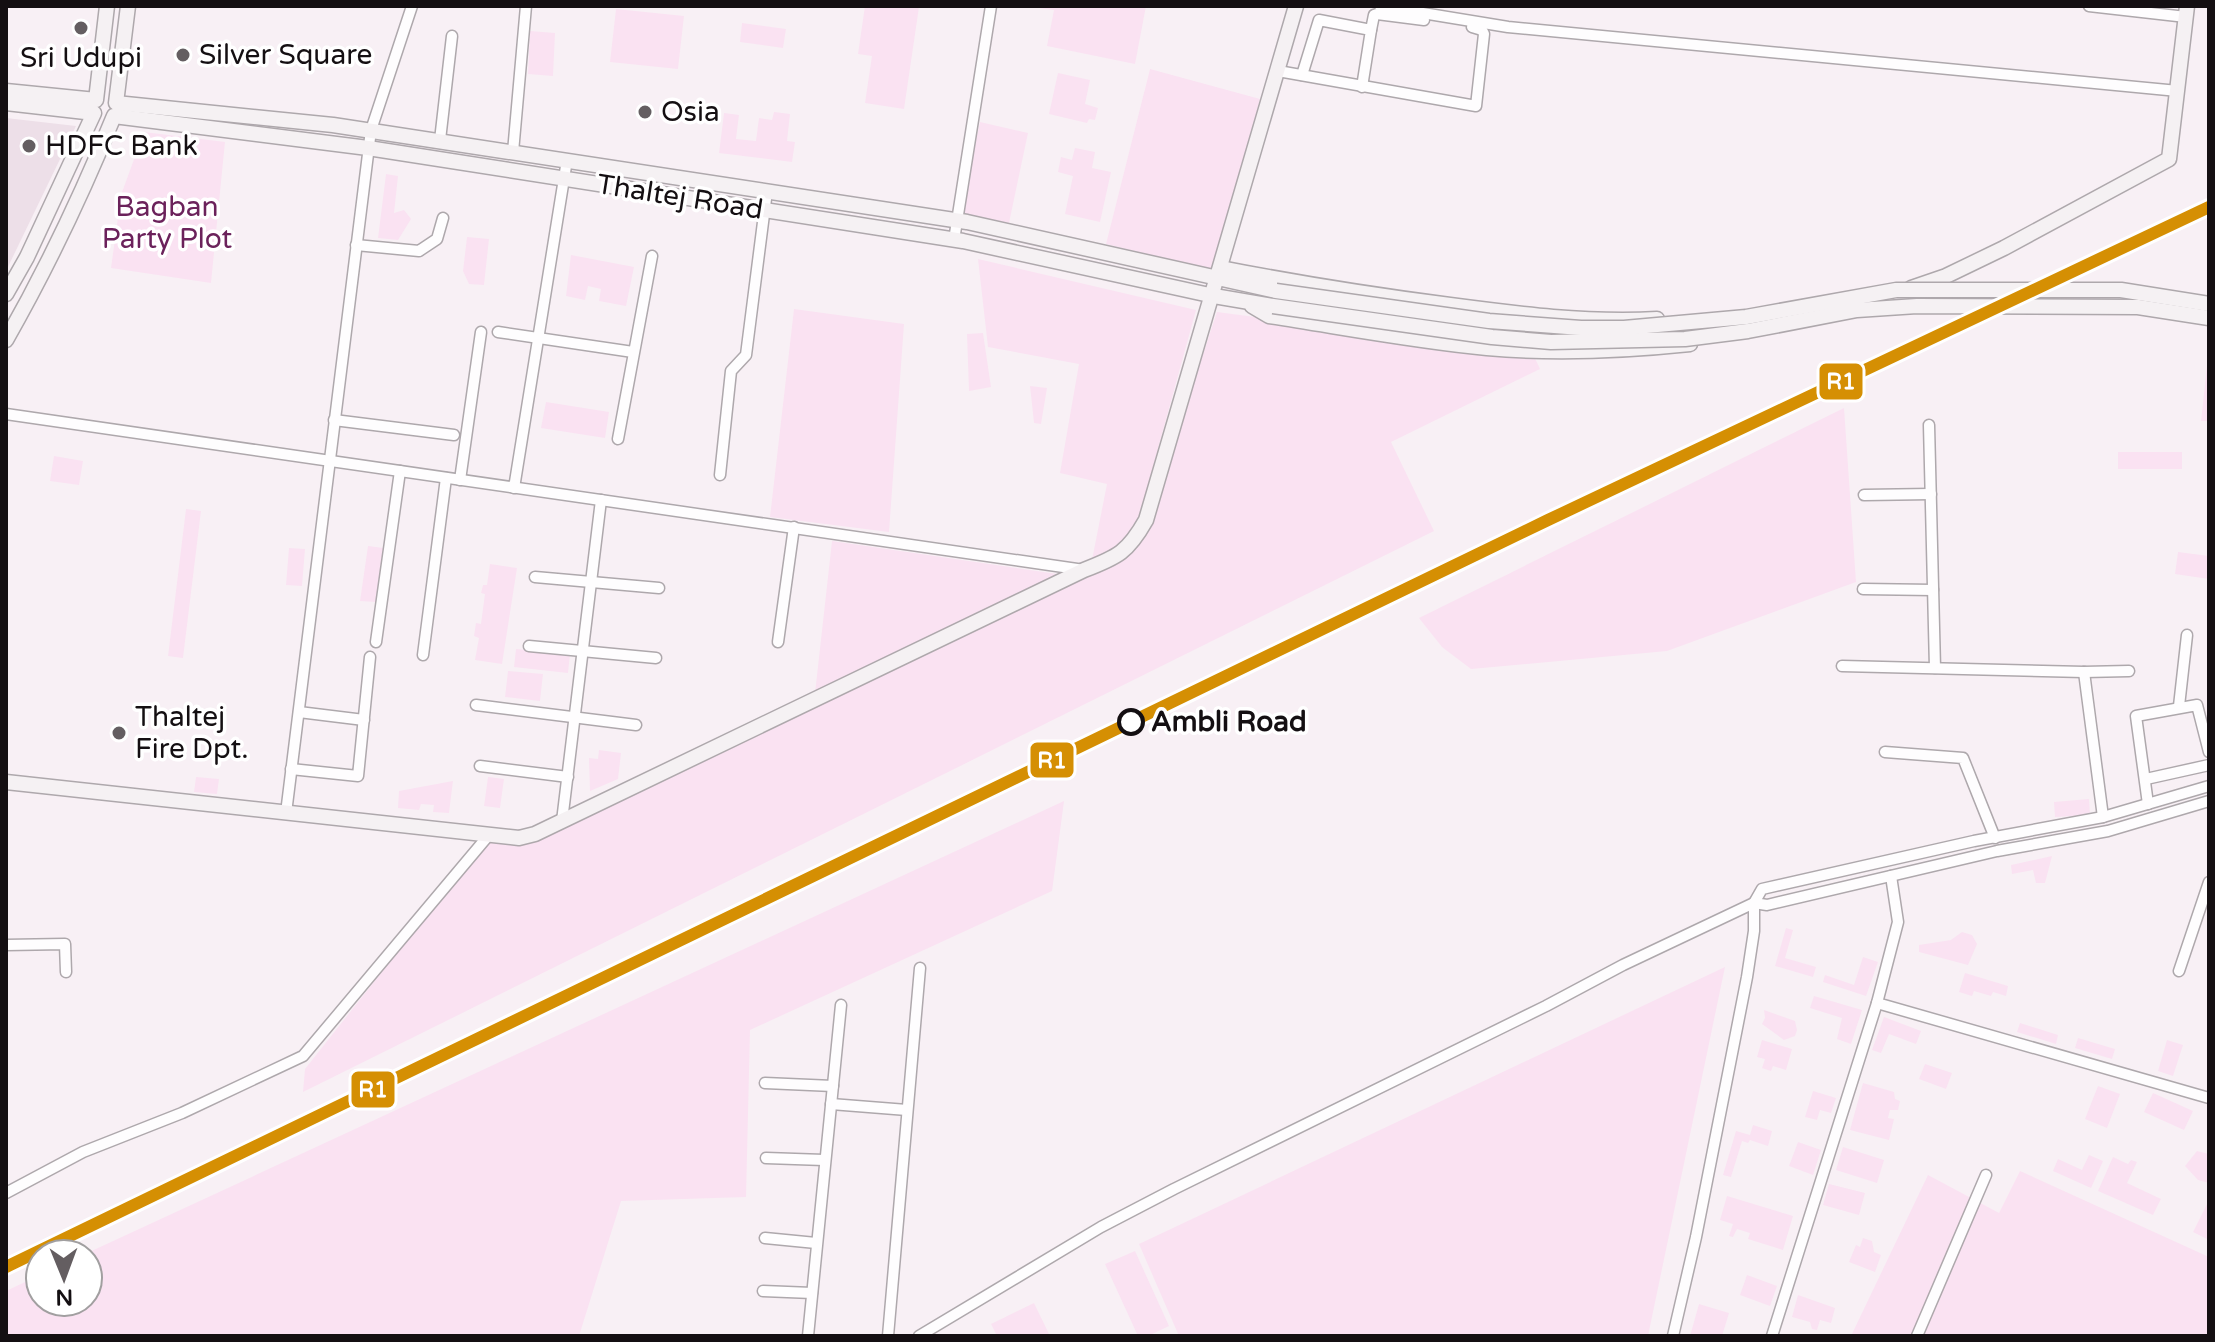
<svg xmlns="http://www.w3.org/2000/svg" width="2215" height="1342" viewBox="0 0 2215 1342" font-family="'Varela Round',sans-serif">
	<rect width="100%" height="100%" fill="#f8f0f5"/>
	<polygon fill="#eddfe8" points="6,118 76,126 6,271"/>
	<g fill="#fae2f2">
		<polygon points="865,6 919,7 904,109 865,103 872,56 858,54"/>
		<polygon points="1024,6 1146,6 1135,64 1047,46 1054,10"/>
		<polygon points="616,9 684,16 678,69 610,62"/>
		<polygon points="742,23 786,29 783,48 740,42"/>
		<polygon points="530,31 555,33 553,76 528,74"/>
		<polygon points="1150,69 1260,99 1215,271 1106,244"/>
		<polygon points="1058,73 1090,80 1085,104 1098,108 1095,120 1089,119 1087,123 1049,114"/>
		<polygon points="774,112 790,114 787,141 795,142 792,162 719,153 724,113 739,115 736,139 756,141 759,118 772,120"/>
		<polygon points="980,122 1028,133 1009,223 960,215"/>
		<polygon points="144,132 225,142 211,283 111,268 121,195"/>
		<polygon points="1075,148 1095,152 1092,168 1111,172 1100,222 1065,214 1073,176 1058,172 1061,157 1072,160"/>
		<polygon points="386,174 398,176 394,213 404,210 411,219 398,240 378,238"/>
		<polygon points="467,237 489,239 484,285 469,284 463,271"/>
		<polygon points="571,255 634,267 626,306 599,301 601,289 588,286 585,300 566,296"/>
		<path d="M978 259 1196 310 1139 518C1127 540 1115 551 1092 560L1107 484 1060 473 1079 364 988 347Z"/>
		<polygon points="794,309 904,324 889,532 770,517"/>
		<polygon points="1217,312 1533,354 1540,369 1391,442 1434,531 303,1092 305,1069 488,838 519,840 1112,561 1148,520"/>
		<polygon points="983,333 991,387 969,391 967,334"/>
		<polygon points="2209,347 2209,421 2201,421"/>
		<polygon points="1030,386 1047,388 1041,424 1034,423"/>
		<polygon points="546,402 609,412 605,438 541,428"/>
		<polygon points="1844,408 1856,582 1667,651 1471,669 1442,647 1419,618"/>
		<rect x="2118" y="452" width="64" height="17"/>
		<polygon points="54,456 83,461 79,485 50,481"/>
		<polygon points="186,509 201,511 183,658 168,656"/>
		<polygon points="832,541 1057,574 815,693"/>
		<polygon points="368,546 383,548 376,602 360,601"/>
		<polygon points="289,548 305,549 302,586 286,585"/>
		<polygon points="2178,552 2209,556 2209,579 2175,574"/>
		<polygon points="490,564 517,568 502,664 475,660 479,638 474,636 476,623 481,624 485,594 481,593 483,585 487,585"/>
		<polygon points="516,649 570,654 568,673 514,667"/>
		<polygon points="508,671 543,674 540,701 505,697"/>
		<polygon points="599,750 621,753 618,779 590,791 589,758 598,759"/>
		<polygon points="196,777 219,779 217,794 194,792"/>
		<polygon points="488,777 504,779 500,808 484,806"/>
		<polygon points="453,781 449,813 433,812 434,805 421,804 419,810 398,808 399,791"/>
		<polygon points="2089,799 2090,815 2055,817 2054,802"/>
		<polygon points="1064,801 1052,891 750,1030 746,1197 621,1201 579,1336 6,1336 6,1291 40,1275 40,1302 88,1302 88,1254 85,1254"/>
		<polygon points="2052,856 2045,883 2036,883 2033,870 2012,874 2011,865"/>
		<polygon points="1786,928 1793,930 1785,958 1816,967 1813,977 1775,966"/>
		<polygon points="1962,932 1972,935 1977,944 1968,965 1919,952 1919,945 1951,940"/>
		<polygon points="1863,957 1878,962 1866,996 1823,982 1825,975 1854,985"/>
		<polygon points="1725,967 1648,1336 1179,1336 1139,1244"/>
		<polygon points="1965,973 2008,986 2006,996 1993,992 1991,996 1974,991 1972,996 1959,992"/>
		<polygon points="1814,996 1862,1010 1851,1044 1837,1039 1842,1018 1810,1008"/>
		<polygon points="1764,1010 1795,1021 1797,1030 1795,1036 1784,1040 1762,1024 1765,1018"/>
		<polygon points="1884,1017 1921,1031 1916,1044 1889,1034 1881,1053 1872,1050"/>
		<polygon points="2020,1023 2058,1035 2056,1044 2017,1032"/>
		<polygon points="2078,1038 2115,1049 2112,1059 2075,1048"/>
		<polygon points="1762,1040 1792,1049 1786,1070 1773,1066 1771,1071 1762,1068 1765,1059 1757,1057"/>
		<polygon points="2167,1040 2183,1045 2173,1076 2158,1071"/>
		<polygon points="1925,1064 1952,1073 1946,1089 1919,1079"/>
		<polygon points="1863,1083 1894,1092 1895,1099 1900,1101 1898,1110 1890,1110 1888,1118 1894,1119 1889,1140 1850,1130"/>
		<polygon points="2098,1086 2120,1094 2107,1128 2085,1119"/>
		<polygon points="1813,1091 1836,1098 1831,1113 1820,1110 1817,1120 1805,1117"/>
		<polygon points="2153,1093 2193,1111 2184,1130 2144,1112"/>
		<polygon points="1753,1125 1772,1131 1768,1146 1750,1140 1748,1143 1742,1141 1731,1177 1723,1175 1736,1131 1750,1135"/>
		<polygon points="1798,1142 1821,1150 1813,1175 1789,1166"/>
		<polygon points="1843,1147 1884,1160 1877,1183 1836,1170"/>
		<polygon points="2197,1151 2209,1154 2209,1183 2198,1180 2185,1166"/>
		<polygon points="2089,1155 2103,1161 2091,1188 2053,1171 2058,1159 2082,1170"/>
		<polygon points="2113,1157 2128,1164 2131,1160 2137,1162 2127,1183 2161,1199 2153,1215 2098,1191"/>
		<polygon points="2020,1171 2209,1257 2209,1336 1851,1336 1928,1175 1999,1213"/>
		<polygon points="1829,1184 1865,1193 1859,1215 1823,1205"/>
		<polygon points="1727,1196 1793,1216 1783,1250 1748,1239 1750,1233 1737,1229 1733,1237 1729,1236 1733,1224 1720,1220"/>
		<polygon points="2208,1202 2209,1202 2209,1240 2193,1232"/>
		<polygon points="1863,1238 1872,1241 1874,1252 1881,1255 1875,1272 1849,1262 1856,1245 1860,1247"/>
		<polygon points="1135,1251 1169,1326 1148,1336 1138,1336 1105,1264"/>
		<polygon points="1747,1275 1777,1286 1770,1306 1740,1295"/>
		<polygon points="1798,1295 1835,1308 1831,1323 1820,1320 1817,1330 1812,1329 1810,1322 1792,1317"/>
		<polygon points="1034,1303 1050,1336 997,1336 991,1324"/>
		<polygon points="1699,1304 1729,1313 1722,1336 1690,1336"/>
	</g>
	<g fill="none" stroke-linecap="round" stroke-linejoin="round">
		<g stroke="#aea8ac" stroke-width="13">
			<g id="street">
				<polyline points="1380,6 1508,27 2178,91"/>
				<polyline points="2089,6 2186,17"/>
				<polyline points="1371,30 1374,15 1377,14 1424,20"/>
				<polyline points="1278,71 1476,106 1484,34 1482,30 1472,27"/>
				<polyline points="1302,75 1319,20 1371,30 1362,87"/>
				<polyline points="440,140 452,36"/>
				<polyline points="513,152 526,6"/>
				<polyline points="954,240 991,6"/>
				<polyline points="356,245 419,251 437,239 443,218"/>
				<polyline points="498,332 633,352"/>
				<polyline points="6,414 1084,570"/>
				<polyline points="334,420 454,435"/>
				<polyline points="1929,425 1935,668"/>
				<polyline points="618,439 652,256"/>
				<polyline points="720,475 731,371 746,355 767,191"/>
				<polyline points="460,480 481,332"/>
				<polyline points="514,488 567,160"/>
				<polyline points="1864,495 1931,494"/>
				<polyline points="535,577 659,588"/>
				<polyline points="1863,589 1933,590"/>
				<polyline points="376,642 400,471"/>
				<polyline points="778,642 794,527"/>
				<polyline points="529,646 656,658"/>
				<polyline points="423,655 446,478"/>
				<polyline points="1842,666 2084,672 2129,671"/>
				<polyline points="2084,672 2103,817"/>
				<polyline points="476,705 636,725"/>
				<polyline points="2179,706 2187,635"/>
				<polyline points="299,712 364,720"/>
				<polyline points="1885,752 1963,758 1995,838"/>
				<polyline points="480,766 568,777"/>
				<polyline points="291,769 358,776 370,657"/>
				<polyline points="2146,779 2209,765"/>
				<polyline points="2148,804 2136,716 2197,705 2209,752"/>
				<polyline points="286,813 371,130 412,6"/>
				<polyline points="562,821 601,500"/>
				<polyline points="1891,876 1898,922 1877,1003 2209,1098"/>
				<polyline points="6,945 65,944 66,972"/>
				<polyline points="2179,971 2209,882"/>
				<polyline points="765,1083 833,1086"/>
				<polyline points="831,1104 907,1110"/>
				<polyline points="766,1158 824,1160"/>
				<polyline points="6,1193 83,1152 182,1113 303,1056 488,836"/>
				<polyline points="765,1238 816,1243"/>
				<polyline points="763,1291 812,1293"/>
				<polyline points="808,1336 841,1005"/>
				<polyline points="888,1336 920,968"/>
				<polyline points="919,1336 1101,1227 1174,1189 1546,1006 1623,965 1754,903 1767,905 1997,851 2108,831 2209,801"/>
				<polyline points="1673,1336 1696,1237 1747,977 1754,931 1754,903 1762,889 1974,841 2103,817 2209,786"/>
				<polyline points="1772,1336 1877,1003"/>
				<polyline points="1917,1336 1986,1175"/>
			</g>
		</g>
		<g stroke="#aea8ac" stroke-width="17">
			<g id="secondary">
				<polyline points="128,6 116,103 333,125 967,222 1276,291"/>
				<polyline points="6,91 96,100 107,6"/>
				<polyline points="6,103 94,113 27,257 6,294"/>
				<path d="M1221 268C1297 283 1373 295 1450 305 1518 314 1588 323 1657 319"/>
				<polyline points="1911,288 1946,276 2004,248 2169,159 2187,6"/>
				<path d="M1252 306 1269 316C1341 327 1414 341 1487 348 1554 354 1623 351 1690 344"/>
				<path d="M6 340C47 268 83 192 114 116L368 148 963 241 1214 296 1273 306"/>
				<path d="M6 782 519 838 535 834 1084 570C1118 557 1128 552 1146 520L1296 6"/>
			</g>
		</g>
		<use href="#street" stroke="#fefdfe" stroke-width="10"/>
		<use href="#secondary" stroke="#f5f1f3" stroke-width="14"/>
		<g stroke="#aea8ac" stroke-width="17" stroke-linecap="butt">
			<g id="secondary-bridge">
				<polyline points="1276,291 1489,321 1581,328 1624,328 1746,317 1896,290 2121,290 2209,304"/>
				<polyline points="1273,306 1492,337 1551,342 1685,339 1748,331 1857,310 1917,306 2138,307 2209,318"/>
			</g>
		</g>
		<use href="#secondary-bridge" stroke="#f5f1f3" stroke-width="14"/>
		<g stroke="#fff" stroke-width="18">
			<polyline id="rail-1" points="6,1267 1548,520 2209,207"/>
		</g>
		<use href="#rail-1" stroke="#d58f03" stroke-width="12"/>
	</g>
	<g fill="#645e61" stroke="#fff" stroke-width="3">
		<circle cx="81" cy="28" r="8"/>
		<circle cx="183" cy="55" r="8"/>
		<circle cx="645" cy="112" r="8"/>
		<circle cx="29" cy="146" r="8"/>
		<circle cx="119" cy="733" r="8"/>
	</g>
	<circle fill="#fff" stroke="#140f12" stroke-width="4" cx="1131" cy="722" r="12"/>
	<g text-anchor="middle" dominant-baseline="central" stroke-width="7" stroke-linejoin="round" paint-order="stroke">
		<g font-size="28" fill="#140f12" stroke="#fff" text-anchor="start">
			<text x="199" y="55">Silver Square</text>
			<text x="81" y="58" text-anchor="middle">Sri Udupi</text>
			<text x="661" y="112">Osia</text>
			<text x="45" y="146">HDFC Bank</text>
			<text x="135" y="717">Thaltej<tspan x="135" dy="32">Fire Dpt.</tspan></text>
		</g>
		<g font-size="28" fill="#140f12" stroke="#fff">
			<text transform="translate(680 197) rotate(9)">Thaltej Road</text>
		</g>
		<g font-size="28" fill="#6b225b" stroke="#fff">
			<text x="167" y="207">Bagban<tspan x="167" dy="32">Party Plot</tspan></text>
		</g>
		<g font-size="28" font-weight="bold" fill="#140f12" stroke="#fff" text-anchor="start">
			<text x="1151" y="722">Ambli Road</text>
		</g>
	</g>
	<g stroke="#fff" stroke-width="3">
		<rect x="1818" y="362" width="46" height="39" rx="8" fill="#d58f03"/>
		<rect x="1029" y="741" width="46" height="38" rx="8" fill="#d58f03"/>
		<rect x="350" y="1070" width="46" height="39" rx="8" fill="#d58f03"/>
	</g>
	<g font-size="22" text-anchor="middle" font-weight="bold" fill="#fff">
		<text x="1841" y="389">R1</text>
		<text x="1052" y="768">R1</text>
		<text x="373" y="1097">R1</text>
	</g>
	<rect width="2215" height="1342" fill="none" stroke="#140f12" stroke-width="16"/>
	<g transform="translate(64 1278) rotate(179)"><circle r="38" fill="#ffffff" stroke="#a19fa0" stroke-width="2"/>
	<path d="M0-6L14 30L0 20L-14 30Z" fill="#645e61"/>
	<text y="-12" font-size="22" font-weight="bold" text-anchor="middle" fill="#140f12">N</text>
	</g>
</svg>
